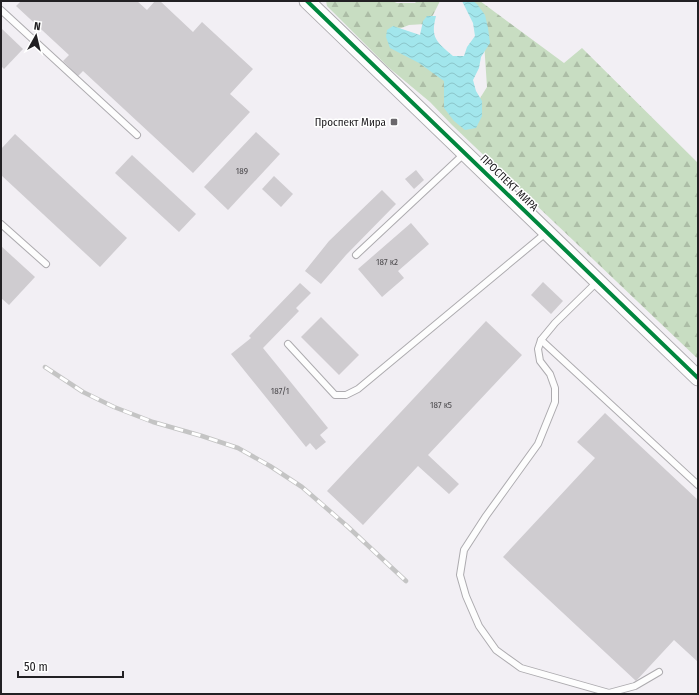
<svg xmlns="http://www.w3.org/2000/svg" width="699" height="695" viewBox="0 0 699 695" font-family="'Fira Sans Condensed',sans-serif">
	<defs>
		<pattern id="forest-firs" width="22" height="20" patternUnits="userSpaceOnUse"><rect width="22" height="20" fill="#c8ddc2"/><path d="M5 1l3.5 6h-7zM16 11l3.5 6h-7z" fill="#acbda6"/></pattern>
		<pattern id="water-waves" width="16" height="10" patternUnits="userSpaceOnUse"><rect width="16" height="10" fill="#a2e6ec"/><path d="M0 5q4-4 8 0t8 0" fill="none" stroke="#8bc5ca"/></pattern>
	</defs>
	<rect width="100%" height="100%" fill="#f2eff4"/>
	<polygon fill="url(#forest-firs)" points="326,1 392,1 397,3 415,3 417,1 440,1 433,15 425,24 409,25 394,31 477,103 487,87 484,42 472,1 480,1 564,63 582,48 698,163 698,359 452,125 430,102 388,67 327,6"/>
	<path fill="url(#water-waves)" d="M462 1H473L477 4 485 15 488 28 490 43 481 57 479 68 473 80 476 91 482 101V116L476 128 465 130 454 121 444 108V81L419 63 390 48 386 37 387 30 393 26 420 35 423 21 427 16H436C430 38 437 42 453 56H464L467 47 475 36 473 23Z"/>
	<g fill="#cfccd0">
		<polygon points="21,1 137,1 147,10 155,1 160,1 193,32 202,22 253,69 230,94 250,112 193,173 83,71 78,76 63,61 69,55 16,6"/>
		<polygon points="1,28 23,49 4,69 1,66"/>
		<polygon points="256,132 280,154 228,210 204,187"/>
		<polygon points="15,134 127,238 100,267 1,175 1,149"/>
		<polygon points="132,155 196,214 179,232 115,173"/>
		<polygon points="416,170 424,180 414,189 405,179"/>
		<polygon points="274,176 293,194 281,207 262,189"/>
		<polygon points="382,190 396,204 346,255 321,284 305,271 329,241"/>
		<polygon points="411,223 429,244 398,271 404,278 382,297 358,269"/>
		<polygon points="1,246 35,277 9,305 1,298"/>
		<polygon points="543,282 563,301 551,314 531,295"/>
		<polygon points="300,283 311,293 296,308 299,311 263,348 328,428 320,435 326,442 316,450 310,443 306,447 231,354 251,338 249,336"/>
		<polygon points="321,317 359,355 339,375 301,337"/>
		<polygon points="486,321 522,355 428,455 459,484 449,494 418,466 363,525 327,491"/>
		<polygon points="605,413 698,500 698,662 674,640 636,681 503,557 595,458 577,442"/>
	</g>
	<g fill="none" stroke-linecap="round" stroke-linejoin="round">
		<g stroke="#adabaf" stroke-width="8">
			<g id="service">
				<polyline points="1,10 137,135"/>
				<polyline points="1,224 46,264"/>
				<polyline points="356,255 465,153"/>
				<polyline points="598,281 555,323 541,340 538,349 540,361 550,374 555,388 555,402 538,444 486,516 464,550 460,575 466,596 479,626 496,650 521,668 609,693 635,686 659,672"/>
				<polyline points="541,340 698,485"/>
				<polyline points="288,344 335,395 346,395 358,389 547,232"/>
			</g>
		</g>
		<g stroke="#adabaf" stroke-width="17">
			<polyline id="tertiary" points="307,1 698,378"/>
		</g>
		<use href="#service" stroke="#fdfdfd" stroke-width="6"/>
		<use href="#tertiary" stroke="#fdfdfd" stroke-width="15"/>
		<g stroke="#c4c4c4" stroke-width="4.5">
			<polyline id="rail" points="45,367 83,392 114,407 153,422 202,436 238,448 270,466 302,487 347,526 406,581"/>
		</g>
		<use href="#rail" stroke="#fff" stroke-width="3" stroke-dasharray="9" stroke-linecap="butt"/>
		<g stroke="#fff" stroke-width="6">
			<polyline id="cycleway" points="307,1 698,378"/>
		</g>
		<use href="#cycleway" stroke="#00873e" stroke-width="4"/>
	</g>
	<rect fill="#6b686c" stroke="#fff" stroke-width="1.5" x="390" y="118" width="8" height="8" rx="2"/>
	<g text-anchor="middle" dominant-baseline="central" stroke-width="3" stroke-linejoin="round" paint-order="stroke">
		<g font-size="9" fill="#4d4b4e">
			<text x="242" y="171">189</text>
			<text x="387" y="262">187 к2</text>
			<text x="280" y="391">187/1</text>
			<text x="441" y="405">187 к5</text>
		</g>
		<g font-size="11" fill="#222023" stroke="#fff" text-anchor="end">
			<text x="386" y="122">Проспект Мира</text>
		</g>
		<g font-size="11" fill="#222023" stroke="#fff">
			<text transform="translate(509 183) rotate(44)">ПРОСПЕКТ МИРА</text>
		</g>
	</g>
	<rect width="699" height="695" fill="none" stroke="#222023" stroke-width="4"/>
	<g transform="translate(36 36) rotate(8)" stroke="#ffffff" stroke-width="3" paint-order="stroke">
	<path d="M0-3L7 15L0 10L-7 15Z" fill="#222023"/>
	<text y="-6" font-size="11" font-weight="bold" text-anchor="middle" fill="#222023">N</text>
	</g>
	<path d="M18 671v6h105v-6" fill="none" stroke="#222023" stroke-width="2"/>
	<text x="24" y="671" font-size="12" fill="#222023" stroke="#ffffff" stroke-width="3" paint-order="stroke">50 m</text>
</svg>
